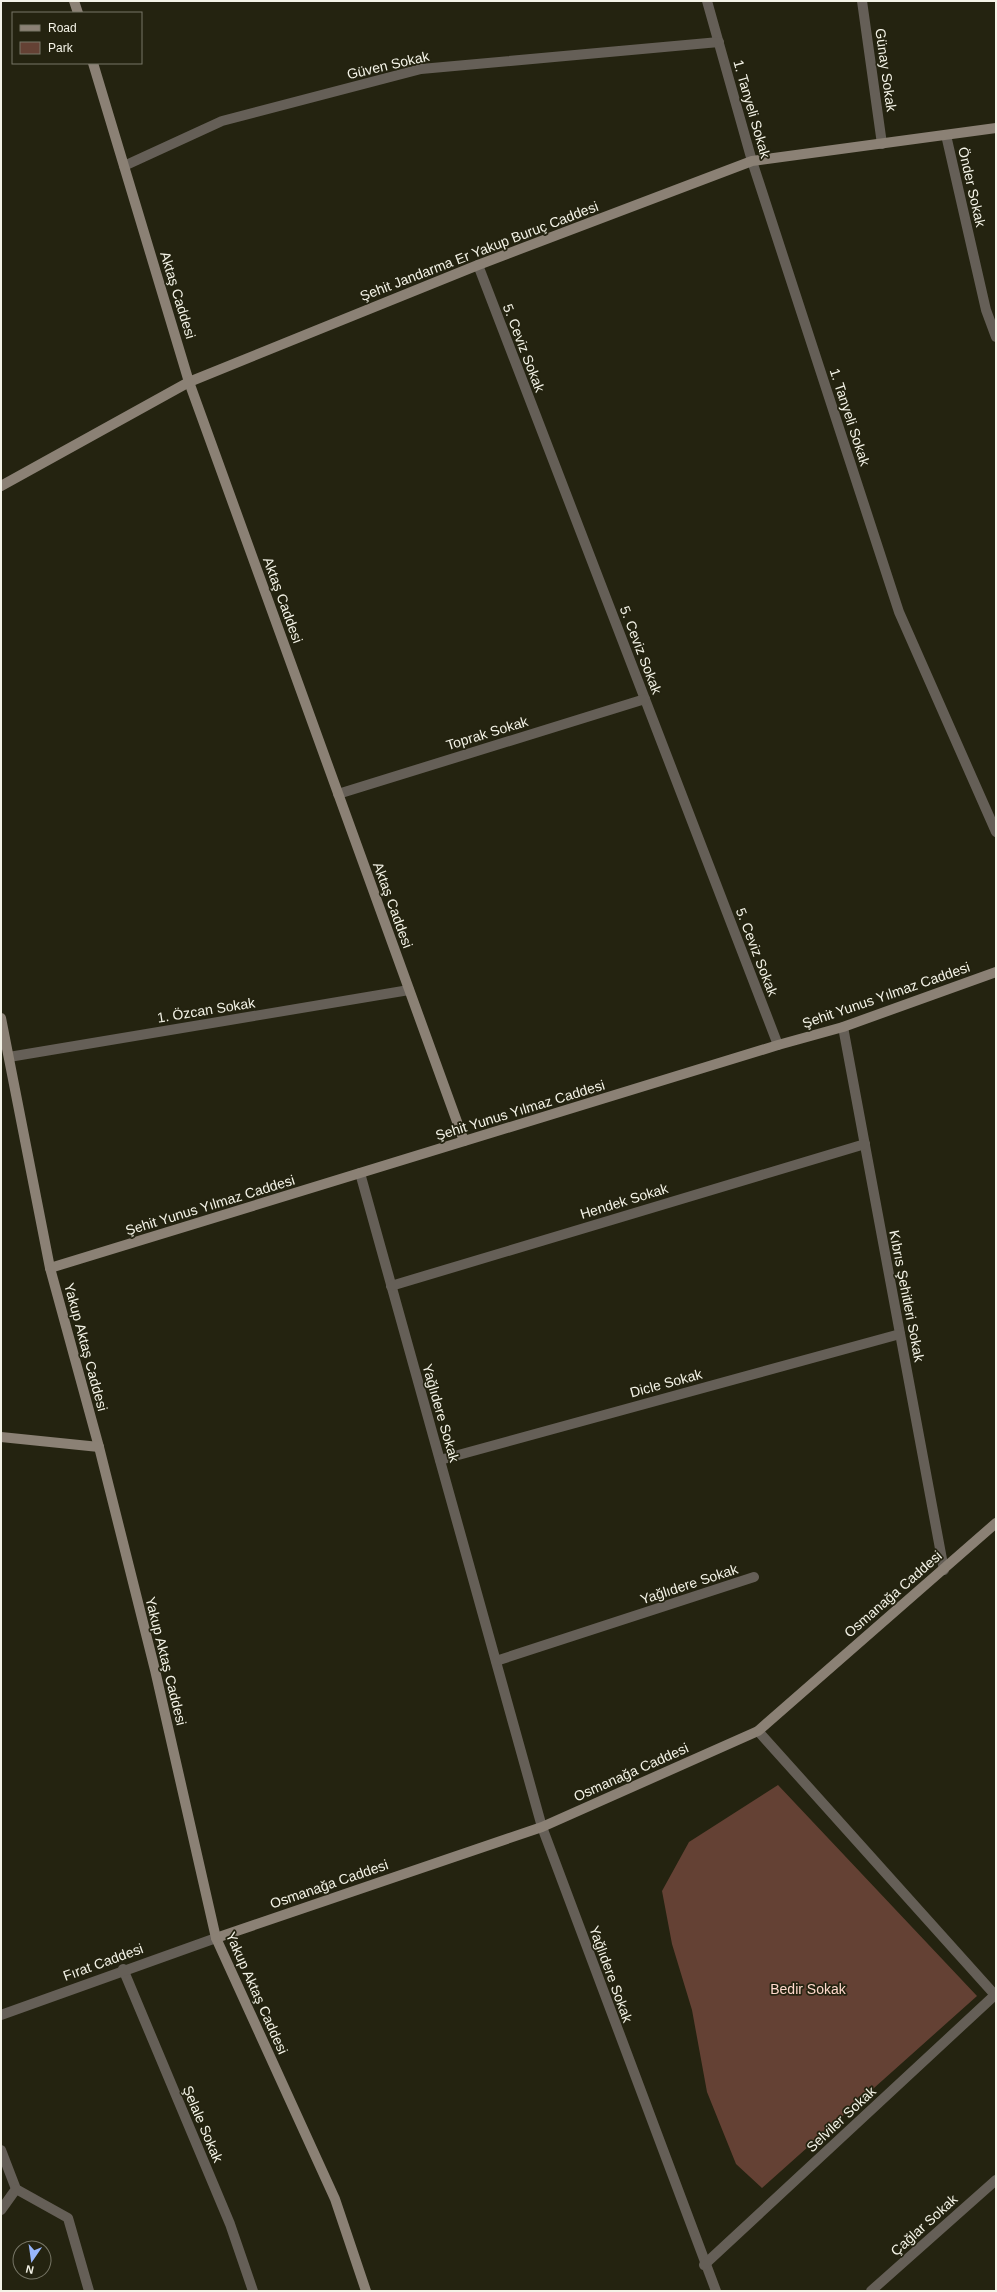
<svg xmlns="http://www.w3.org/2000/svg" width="997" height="2292" viewBox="0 0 997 2292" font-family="Arial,sans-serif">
	<rect width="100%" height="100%" fill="#242310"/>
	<polygon fill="#644134" points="778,1785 977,1996 762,2188 736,2164 707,2092 692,2010 672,1944 662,1891 689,1842"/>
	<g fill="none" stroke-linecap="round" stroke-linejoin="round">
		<g stroke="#655f57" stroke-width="10">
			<polyline points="707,1 752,161 899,612 996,832"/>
			<polyline points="862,1 882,144"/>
			<polyline points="946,135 986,310 996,337"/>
			<polyline points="124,166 222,121 421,69 719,42"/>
			<polyline points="478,265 778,1045"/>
			<polyline points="338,794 645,699"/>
			<polyline points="843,1027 944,1570"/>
			<polyline points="9,1057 409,990"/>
			<polyline points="360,1173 542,1827 716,2291"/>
			<polyline points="391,1286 865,1144"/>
			<polyline points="440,1460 900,1334"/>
			<polyline points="496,1661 754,1577"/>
			<polyline points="758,1731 995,1995"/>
			<polyline points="123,1969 230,2224 253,2291"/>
			<polyline points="1,2015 216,1938"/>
			<polyline points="1,2150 16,2189 1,2210"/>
			<polyline points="16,2189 68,2218 89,2291"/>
			<polyline points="704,2265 996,1994"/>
			<polyline points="871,2291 996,2180"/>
		</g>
		<g stroke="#8b8175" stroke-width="10">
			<polyline points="74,1 78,13"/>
			<polyline points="93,63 189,382 464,1141"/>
			<polyline points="1,486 189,382 478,265 752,161 996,128"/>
			<polyline points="1,1018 50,1268 99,1447 155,1670 216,1938 335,2199 366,2291"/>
			<polyline points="50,1268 778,1045 843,1027 996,972"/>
			<polyline points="1,1437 99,1447"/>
			<polyline points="216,1938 542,1827 758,1731 996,1523"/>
		</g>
	</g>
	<g text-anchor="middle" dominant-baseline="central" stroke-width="3.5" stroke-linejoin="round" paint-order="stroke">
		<g font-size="14" fill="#f4f3e7" stroke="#242310">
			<text transform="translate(388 65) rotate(-13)">Güven Sokak</text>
			<text transform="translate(886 70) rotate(82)">Günay Sokak</text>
			<text transform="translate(752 109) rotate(74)">1. Tanyeli Sokak</text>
			<text transform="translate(972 187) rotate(77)">Önder Sokak</text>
			<text transform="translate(479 251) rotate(-21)">Şehit Jandarma Er Yakup Buruç Caddesi</text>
			<text transform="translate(178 295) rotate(73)">Aktaş Caddesi</text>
			<text transform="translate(524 348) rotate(69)">5. Ceviz Sokak</text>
			<text transform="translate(850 417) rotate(72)">1. Tanyeli Sokak</text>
			<text transform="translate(283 600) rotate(70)">Aktaş Caddesi</text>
			<text transform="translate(641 650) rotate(69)">5. Ceviz Sokak</text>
			<text transform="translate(487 733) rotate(-17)">Toprak Sokak</text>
			<text transform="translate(393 905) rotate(70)">Aktaş Caddesi</text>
			<text transform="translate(757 952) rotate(69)">5. Ceviz Sokak</text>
			<text transform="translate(886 995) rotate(-19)">Şehit Yunus Yılmaz Caddesi</text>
			<text transform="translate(206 1010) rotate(-9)">1. Özcan Sokak</text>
			<text transform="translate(520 1110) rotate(-17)">Şehit Yunus Yılmaz Caddesi</text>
			<text transform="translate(624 1201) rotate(-17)">Hendek Sokak</text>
			<text transform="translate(210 1205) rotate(-17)">Şehit Yunus Yılmaz Caddesi</text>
			<text transform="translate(907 1296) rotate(79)">Kıbrıs Şehitleri Sokak</text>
			<text transform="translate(86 1347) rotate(75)">Yakup Aktaş Caddesi</text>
			<text transform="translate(666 1383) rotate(-15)">Dicle Sokak</text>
			<text transform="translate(441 1413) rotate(74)">Yağlıdere Sokak</text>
			<text transform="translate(689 1584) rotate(-18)">Yağlıdere Sokak</text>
			<text transform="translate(893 1594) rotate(-41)">Osmanağa Caddesi</text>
			<text transform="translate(166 1661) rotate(76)">Yakup Aktaş Caddesi</text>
			<text transform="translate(631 1772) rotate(-24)">Osmanağa Caddesi</text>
			<text transform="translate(329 1884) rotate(-19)">Osmanağa Caddesi</text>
			<text transform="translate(103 1962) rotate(-20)">Fırat Caddesi</text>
			<text transform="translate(611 1974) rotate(70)">Yağlıdere Sokak</text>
			<text transform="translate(257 1993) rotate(66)">Yakup Aktaş Caddesi</text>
			<text transform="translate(841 2119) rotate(-43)">Selviler Sokak</text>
			<text transform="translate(203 2124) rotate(67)">Şelale Sokak</text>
			<text transform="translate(924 2225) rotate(-42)">Çağlar Sokak</text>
		</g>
		<g font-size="14" fill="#fed9cc" stroke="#242310">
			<text x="808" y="1989">Bedir Sokak</text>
		</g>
	</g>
	<rect width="997" height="2292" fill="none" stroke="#f4f3e7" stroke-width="4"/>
	<rect x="12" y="12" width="130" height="52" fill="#242310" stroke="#777666"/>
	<rect x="20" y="25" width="20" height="6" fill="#8b8175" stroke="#777666"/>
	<text x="48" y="32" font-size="12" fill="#f4f3e7">Road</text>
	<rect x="20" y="42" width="20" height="12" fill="#644134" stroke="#777666"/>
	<text x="48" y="52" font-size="12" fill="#f4f3e7">Park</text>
	<g transform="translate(32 2260) rotate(193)"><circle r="19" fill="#242310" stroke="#777666"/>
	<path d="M0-3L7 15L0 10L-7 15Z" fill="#97b6fd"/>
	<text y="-6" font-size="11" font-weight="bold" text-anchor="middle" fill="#f4f3e7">N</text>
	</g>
</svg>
